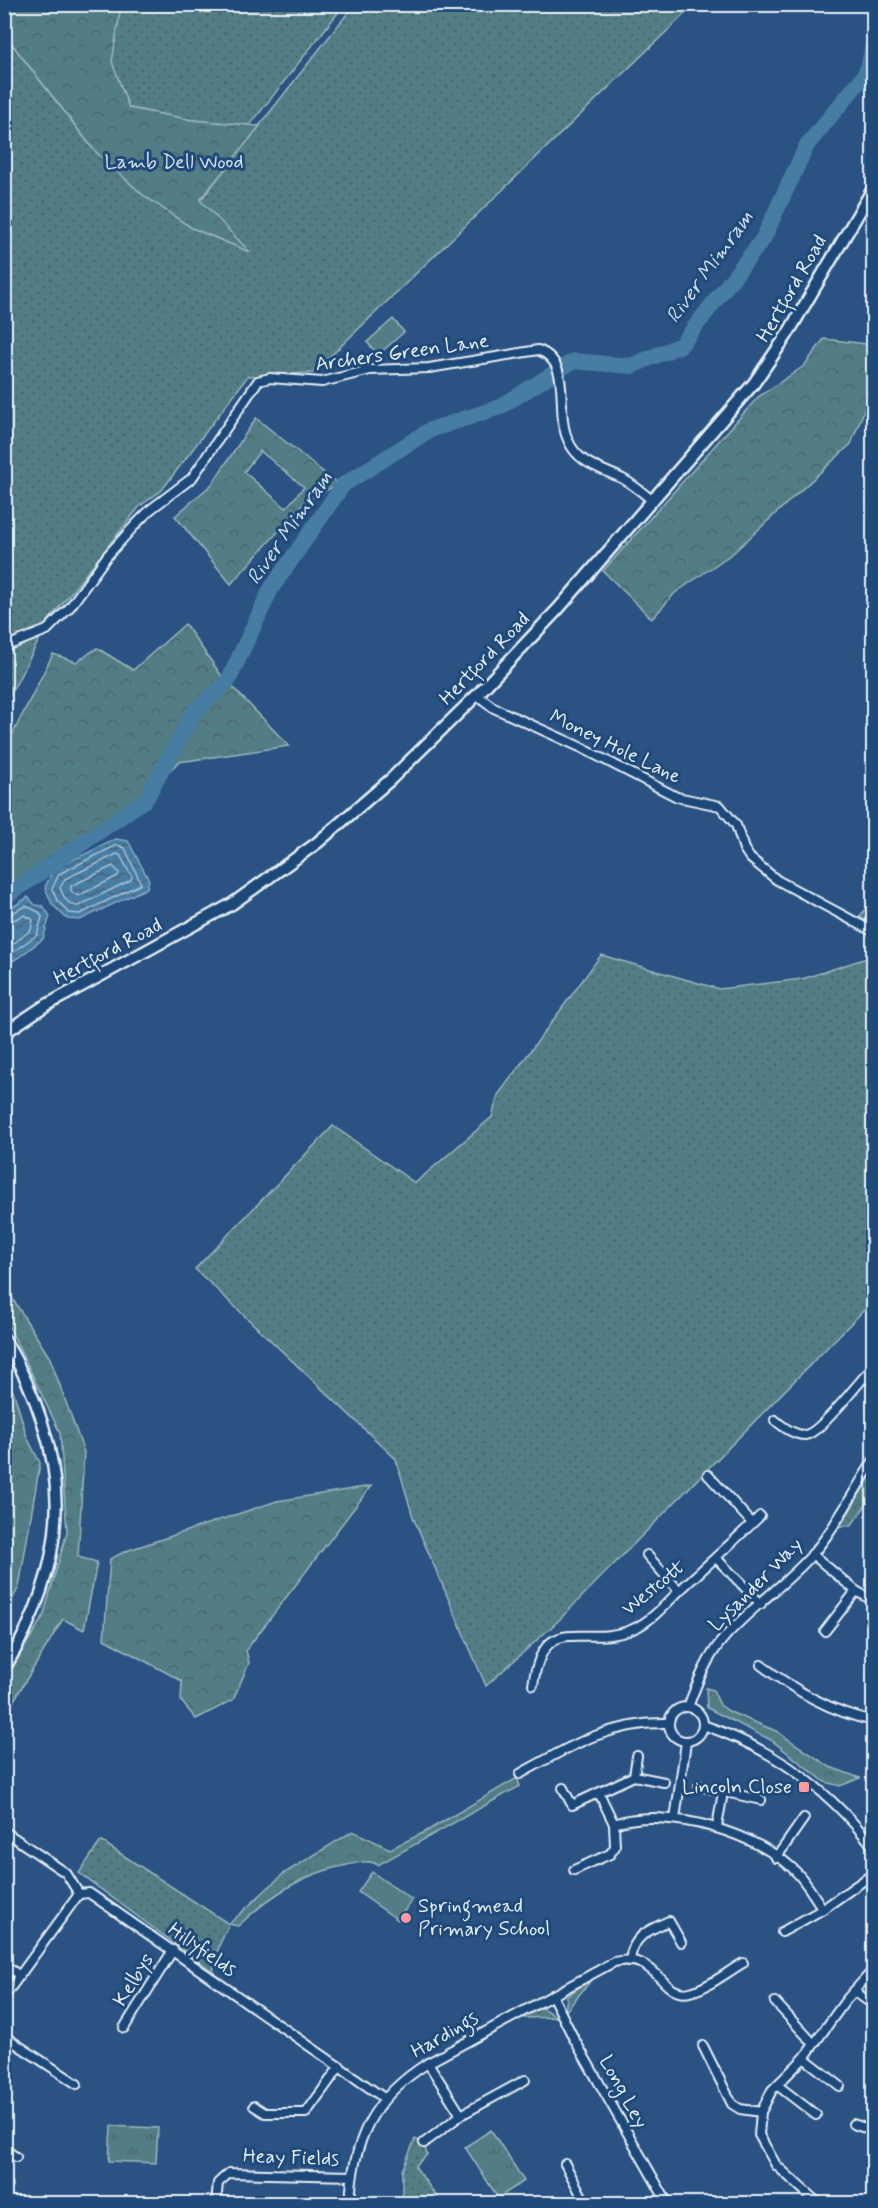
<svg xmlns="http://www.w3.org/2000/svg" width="878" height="2208" viewBox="0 0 878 2208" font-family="Mynerve,sans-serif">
	<defs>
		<pattern id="grass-dots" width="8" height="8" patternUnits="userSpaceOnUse" patternTransform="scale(1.5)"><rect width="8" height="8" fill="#527d85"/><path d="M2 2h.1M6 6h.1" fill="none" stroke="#4d656a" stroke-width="1.8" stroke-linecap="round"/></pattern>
		<pattern id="forest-crowns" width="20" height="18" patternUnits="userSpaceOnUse" patternTransform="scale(1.5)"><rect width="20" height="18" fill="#527d85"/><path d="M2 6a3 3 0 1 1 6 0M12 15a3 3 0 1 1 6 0" fill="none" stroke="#4d656a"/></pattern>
		<pattern id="park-tufts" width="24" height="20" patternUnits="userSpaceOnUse" patternTransform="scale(1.5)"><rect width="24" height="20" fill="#527d85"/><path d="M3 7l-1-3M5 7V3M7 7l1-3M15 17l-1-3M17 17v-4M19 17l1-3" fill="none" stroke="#4d656a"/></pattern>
		<pattern id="water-waves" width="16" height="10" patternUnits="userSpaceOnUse" patternTransform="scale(1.5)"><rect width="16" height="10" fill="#467ba3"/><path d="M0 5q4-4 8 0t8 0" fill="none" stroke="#46647b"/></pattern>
	</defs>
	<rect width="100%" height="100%" fill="#2a5282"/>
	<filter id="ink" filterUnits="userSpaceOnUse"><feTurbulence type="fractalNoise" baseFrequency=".0167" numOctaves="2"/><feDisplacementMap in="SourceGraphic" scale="12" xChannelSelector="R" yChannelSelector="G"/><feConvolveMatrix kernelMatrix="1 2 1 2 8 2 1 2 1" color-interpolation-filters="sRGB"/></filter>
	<g filter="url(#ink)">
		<g fill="url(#grass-dots)" stroke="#9db7be" stroke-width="1.5">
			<polygon points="121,5 344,5 250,125 192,120 129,108 111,62"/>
			<polygon points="354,5 694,5 313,373 248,376 162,490 140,506 50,619 5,705 5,35 94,150 143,195 192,228 248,251 200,201"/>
			<polygon points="601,955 719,989 802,979 873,956 873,1301 557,1622 486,1686 413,1517 396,1459 195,1269 333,1126 415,1183 492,1117 498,1095"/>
			<polygon points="101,1841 229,1924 219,1946 213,1972 79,1873"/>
			<polygon points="588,1981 589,1983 565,2012 567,1996"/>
			<polygon points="542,2008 557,2017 524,2018 522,2015"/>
			<polygon points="415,2139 424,2143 427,2155 415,2166 441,2203 402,2204 402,2171"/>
		</g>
		<g fill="url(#forest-crowns)" stroke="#9db7be" stroke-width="1.5" fill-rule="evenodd">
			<polygon points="5,4 121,5 112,62 129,108 192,120 260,126 200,200 250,252 192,228 143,195 94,150 5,35"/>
			<polygon points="824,339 867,344 873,339 873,394 867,403 851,444 733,553 675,593 652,619 603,571 758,397 804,366"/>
			<path d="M256 418 338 484 304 503 231 584 175 516 212 484ZM260 451 304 487 286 508 244 472Z"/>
			<polygon points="185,624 221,675 289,746 179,762 125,810 13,886 5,871 5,749 53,654 76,662 97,648 133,670"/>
			<polygon points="873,900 874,924 873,924 859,917"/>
			<polygon points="4,1285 50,1358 84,1452 78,1557 97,1562 84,1630 63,1619 5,1715 5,1679 43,1617 67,1532 60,1433 5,1318"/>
			<polygon points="5,1377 14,1393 27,1437 40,1463 19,1587 5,1613"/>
			<polygon points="873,1472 873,1495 851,1526 840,1526"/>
			<polygon points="371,1486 246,1650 249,1663 233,1700 196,1719 181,1701 182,1681 104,1639 110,1559 126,1551 277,1501"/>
			<polygon points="706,1688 713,1690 720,1705 730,1712 776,1731 830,1767 860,1778 840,1786 825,1782 771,1740 707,1708"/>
			<path d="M517 1778 520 1786 378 1865C368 1859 359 1863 347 1865 303 1873 270 1896 238 1926L229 1924 283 1874 353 1831 390 1849 425 1832Z"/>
		</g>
		<g fill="url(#park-tufts)" stroke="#9db7be" stroke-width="1.5">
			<polygon points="111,2126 158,2128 156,2163 109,2161"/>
			<polygon points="491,2130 524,2181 498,2198 465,2147"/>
		</g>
		<g fill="#527d85" stroke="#9db7be" stroke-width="1.5">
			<polygon points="393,319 404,332 378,355 367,342"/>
			<polygon points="372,1872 412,1900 398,1920 358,1892"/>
		</g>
		<g fill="url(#water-waves)" stroke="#87aac5" stroke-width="1.5">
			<polygon points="116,839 128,841 149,880 147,888 80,920 67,919 52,904 45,887 54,869"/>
			<path d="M28 897 35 905 43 906 50 916 43 939C32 946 15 963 5 964V912Z"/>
		</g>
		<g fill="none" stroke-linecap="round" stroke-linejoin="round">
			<g stroke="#a7c2d6" stroke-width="1.5">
				<polygon points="117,845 125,848 141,884 80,914 69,913 57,900 52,889 59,874"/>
				<path d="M117 854 120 855 132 877 131 880 78 906C69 906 63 896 60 888L65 879Z"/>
				<polygon points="113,866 119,873 118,876 78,896 71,891 71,886"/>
				<polyline points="4,917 26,906 39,912 42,917 37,935 4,958"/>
				<polyline points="4,924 25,915 33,920 31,930 4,951"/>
			</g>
			<polyline stroke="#467ba3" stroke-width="16" points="4,898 146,799 195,710 228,681 271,589 343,485 430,430 500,407 573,361 631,366 681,345 763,239 807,145 863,77 868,68 874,41"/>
			<g stroke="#e8f1f8" stroke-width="12">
				<g id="minor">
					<path d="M4 647 47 630 70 607 107 556 137 523 151 509 192 478 258 381 270 378 322 382 370 370 429 368 538 350C574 363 554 410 568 440 578 464 601 468 623 479 634 485 643 493 653 501"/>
					<polyline points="477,695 494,708 580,747 677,797 720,806 736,825 744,849 750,858 777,880 874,932"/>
					<polyline points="865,1376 874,1367"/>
					<path d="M775 1420C783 1427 794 1435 805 1435 819 1434 854 1388 865 1376L874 1384"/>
					<polyline points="708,1475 752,1523"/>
					<polyline points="812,1554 856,1591 874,1601"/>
					<polyline points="647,1555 679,1591"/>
					<polyline points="716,1558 761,1604"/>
					<polyline points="825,1631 856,1591"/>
					<path d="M761 1665C796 1691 831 1712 874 1721"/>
					<path d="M533 1685C544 1608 584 1650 633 1629 650 1622 666 1604 679 1591 706 1566 733 1542 760 1516"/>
					<circle cx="686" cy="1724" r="17"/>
					<path d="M688 1707C697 1683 707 1657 724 1638 750 1608 784 1586 811 1556 836 1527 853 1492 874 1460"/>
					<path d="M703 1725C772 1748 830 1790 874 1848"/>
					<path d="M520 1774C568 1747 611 1721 668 1723"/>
					<polyline points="634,1776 637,1756"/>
					<polyline points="699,1786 761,1800"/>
					<polyline points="563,1788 572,1805 634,1776 664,1782"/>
					<polyline points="675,1819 686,1742"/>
					<path d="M614 1824C666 1805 763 1834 799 1875 808 1885 815 1898 823 1909"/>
					<polyline points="717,1827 723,1792"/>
					<polyline points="4,1831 66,1873 79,1894"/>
					<polyline points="776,1858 804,1818"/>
					<polyline points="574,1870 610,1854 615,1847 614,1824 599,1793"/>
					<polyline points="79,1894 89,1893 384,2098"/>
					<polyline points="782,1932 823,1909 870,1876"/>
					<path d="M630 1960C633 1936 648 1930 669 1921L681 1942"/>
					<polyline points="4,1965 19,1975"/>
					<polyline points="854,1991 872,2004 874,2009"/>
					<polyline points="552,1995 573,2037 668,2204"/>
					<polyline points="4,1997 79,1894"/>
					<polyline points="775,2002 814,2044"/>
					<polyline points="124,2028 173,1950"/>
					<polyline points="4,2036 77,2084"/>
					<polyline points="703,2046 732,2104 740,2109 761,2112"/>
					<polyline points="804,2058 840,2086"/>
					<polyline points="428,2063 461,2115"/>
					<polyline points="777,2085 816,2115"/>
					<polyline points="254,2106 265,2113 306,2113 340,2066"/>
					<polyline points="853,2124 874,2131"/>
					<polyline points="424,2143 461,2115 525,2080"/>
					<polyline points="4,2149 16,2157"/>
					<polyline points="565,2164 586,2204"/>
					<polyline points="216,2204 218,2183 229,2173 352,2176"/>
					<path d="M350 2204C353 2139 372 2098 428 2063L614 1962C660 1952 660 1999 690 1992 708 1988 727 1972 743 1963"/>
					<polyline points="819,2204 776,2165 759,2135 761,2112 772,2090 804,2058 846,2000 874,1969"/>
				</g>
			</g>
			<g stroke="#e8f1f8" stroke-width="14">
				<path id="tertiary" d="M4 1338C72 1455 75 1553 4 1670"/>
			</g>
			<g stroke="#e8f1f8" stroke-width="15">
				<polyline id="secondary" points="4,1033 43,1007 232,904 317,843 390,780 477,695 559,608 754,383 787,335 874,187"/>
			</g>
			<use href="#minor" stroke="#1f4a7a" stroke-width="8"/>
			<use href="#tertiary" stroke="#1f4a7a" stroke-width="9"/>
			<use href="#secondary" stroke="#1f4a7a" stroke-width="10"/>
		</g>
	</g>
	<g fill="#ff9aa2" stroke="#1f4a7a" stroke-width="2">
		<rect x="798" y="1781" width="12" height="12" rx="3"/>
		<circle cx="406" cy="1918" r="6"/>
	</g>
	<g text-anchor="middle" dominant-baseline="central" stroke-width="6" stroke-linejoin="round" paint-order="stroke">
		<g font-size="20" fill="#d2e0e7" stroke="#1f4a7a">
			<text x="174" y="162">Lamb Dell Wood</text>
		</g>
		<g font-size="20" fill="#e8f1f8" stroke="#1f4a7a">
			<text transform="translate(792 289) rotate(-60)">Hertford Road</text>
			<text transform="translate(402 353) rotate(-8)">Archers Green Lane</text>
			<text transform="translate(485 659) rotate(-46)">Hertford Road</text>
			<text transform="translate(615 747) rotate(26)">Money Hole Lane</text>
			<text transform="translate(108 952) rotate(-28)">Hertford Road</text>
			<text transform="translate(756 1585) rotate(-45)">Lysander Way</text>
			<text transform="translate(654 1588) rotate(-39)">Westcott</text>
			<text transform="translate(202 1950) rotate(35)">Hillyfields</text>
			<text transform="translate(134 1980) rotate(-58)">Kelbys</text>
			<text transform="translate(445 2035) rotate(-30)">Hardings</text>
			<text transform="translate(623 2092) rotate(61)">Long Ley</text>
			<text transform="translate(291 2158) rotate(2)">Heay Fields</text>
		</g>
		<g font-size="20" fill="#e8f1f8" stroke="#1f4a7a" text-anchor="end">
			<text x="792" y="1787">Lincoln Close</text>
			<text x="418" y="1906" text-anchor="start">Springmead<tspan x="418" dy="23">Primary School</tspan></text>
		</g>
		<g font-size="21" font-style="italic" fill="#d0dfeb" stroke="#1f4a7a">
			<text transform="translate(710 267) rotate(-54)">River Mimram</text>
			<text transform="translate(290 528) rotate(-55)">River Mimram</text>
		</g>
	</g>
	<rect width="878" height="2208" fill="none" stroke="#1f4a7a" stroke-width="24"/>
	<rect x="12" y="12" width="854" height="2184" fill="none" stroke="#e8f1f8" stroke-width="2" filter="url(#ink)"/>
</svg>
